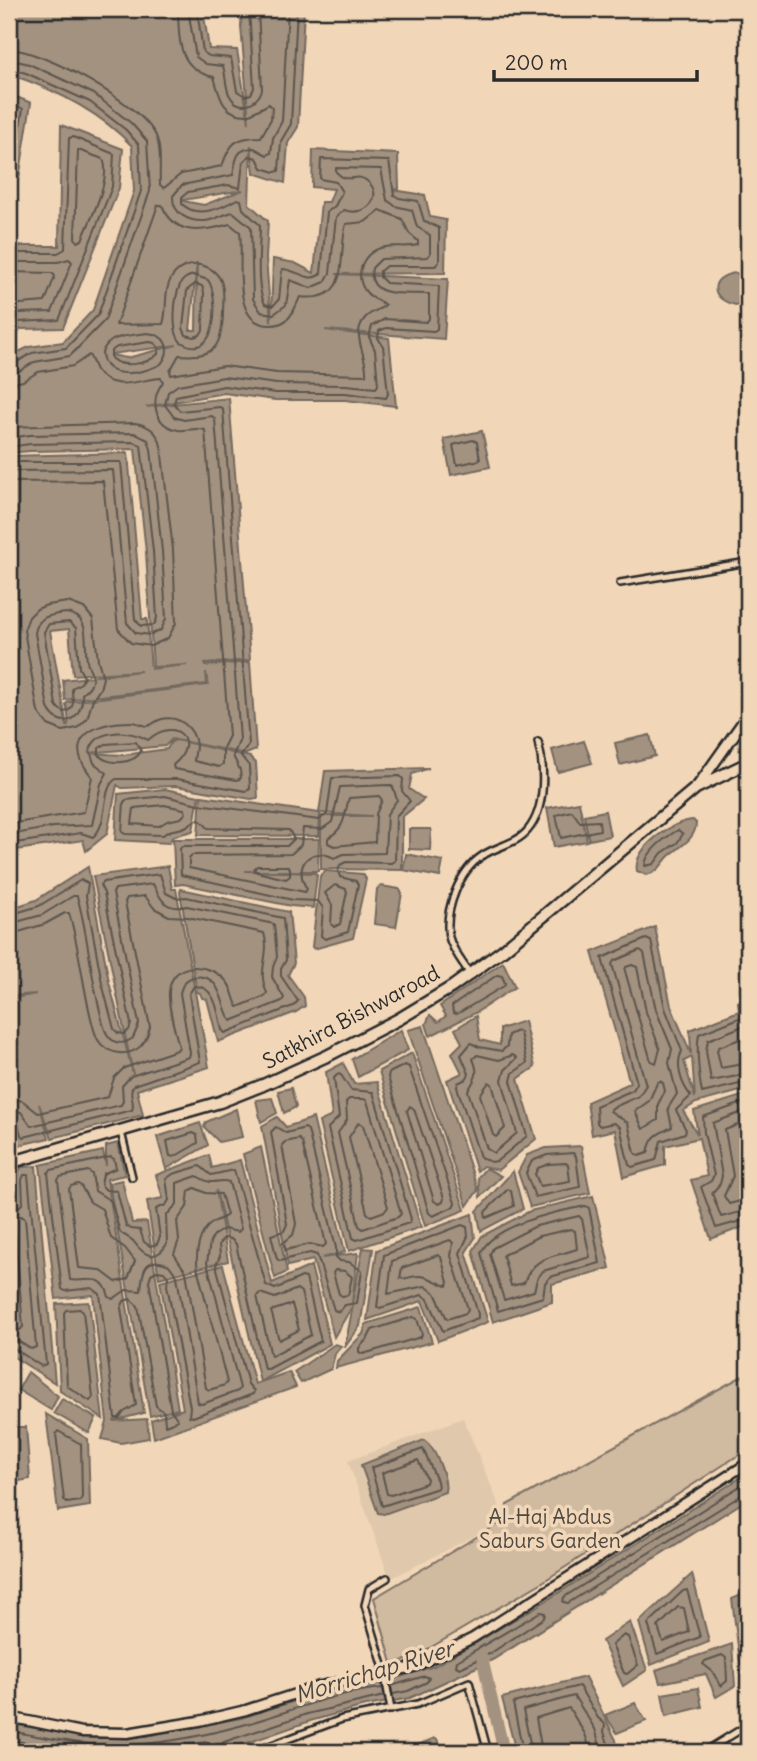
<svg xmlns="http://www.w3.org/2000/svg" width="757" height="1761" viewBox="0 0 757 1761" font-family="Delius,sans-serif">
	<rect width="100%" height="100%" fill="#f1d6b8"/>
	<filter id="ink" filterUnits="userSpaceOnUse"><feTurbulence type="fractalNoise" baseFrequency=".0143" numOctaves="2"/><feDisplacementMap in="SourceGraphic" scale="14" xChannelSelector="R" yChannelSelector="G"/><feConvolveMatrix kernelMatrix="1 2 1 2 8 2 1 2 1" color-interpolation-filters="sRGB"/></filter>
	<g filter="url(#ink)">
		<polygon fill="#e0c8ac" points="463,1418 505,1520 390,1579 348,1461"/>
		<polygon fill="#d0baa0" stroke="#7e7266" stroke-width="2" points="748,1373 748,1449 541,1583 411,1659 392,1663 374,1598 505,1520 507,1505"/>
		<g fill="#a39280" stroke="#73695e" stroke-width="2" fill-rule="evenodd">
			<path d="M9 9H161L162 11 203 9 209 49 237 50 249 123 241 26 242 9H304L298 127 288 143 285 183 254 173 251 145 249 204 268 221 266 258 271 322 273 259 295 263 314 273 321 202H329L334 189 312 187 313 150 398 154 399 189 393 190 425 195 430 217 446 220 445 273 336 274 448 279 444 339 325 330 389 338 396 406 345 400H275L224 393 146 407 229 398 250 660 205 664V666L250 662 256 750 246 754 172 739 165 746 88 753 123 755 167 749 171 742 176 740 250 757 256 763 258 798 251 799 176 786 122 788 117 785 107 834 86 851 83 840 9 851V456L128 453 142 619H147L151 669 187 665 153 667 146 552 135 449 30 451 9 453V361L14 354 29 347 63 342 93 310 134 191 132 146C99 111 54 89 9 74ZM243 190 204 205 183 201V200ZM197 262 196 330H190ZM177 345 127 358 111 355V354ZM69 629 73 675 141 671 63 680 65 700 207 684 206 672 208 685 68 702 66 704 69 721 67 727 50 631Z"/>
			<polygon points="9,94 31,103 19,179 9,178"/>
			<polygon points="61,125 123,149 119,188 63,328 20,329 14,342 9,348 9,330 11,330 9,329 9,246 59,246"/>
			<path d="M736 273 748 278V298L736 305C709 300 708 276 736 273Z"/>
			<polygon points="482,431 490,467 451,475 444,439"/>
			<polygon points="650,735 655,756 620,765 615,743"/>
			<polygon points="584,741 592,763 558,772 552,750"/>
			<polygon points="429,768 412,774 409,789 424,799 402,817 402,870 321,869 321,816 372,816 320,813 319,836 198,835 201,796 319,813 325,771"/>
			<polygon points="165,789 199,796 193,831 173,836 169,843 115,840 118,794"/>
			<polygon points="579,802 587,841 554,847 547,808"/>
			<polygon points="605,811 610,836 589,840 584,815"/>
			<path d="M693 820 696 823C696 840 678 847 668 857 660 866 659 872 646 875L637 871C632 848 673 821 693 820Z"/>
			<polygon points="409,829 431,829 430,850 409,849"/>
			<polygon points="173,839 319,839 318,871 245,871 315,873 317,875 313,908 291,906 183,884 175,885"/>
			<polygon points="406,854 443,861 440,877 403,870"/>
			<polygon points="168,866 172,889 176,889 209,1067 137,1090 143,1115 52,1138 39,1104 49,1138 15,1146 12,1121 9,1121 9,999 36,994 9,996 9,909 36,900 88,867 109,982 133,1074 93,876"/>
			<polygon points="325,871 363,874 366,879 353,938 314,949 312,947 320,876"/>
			<polygon points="381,886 399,889 402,893 396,927 374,924 377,889"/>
			<polygon points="181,889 289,912 294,963 288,975 304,997 305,1006 296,1012 218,1042 207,999 202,998 200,993 197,992 180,892"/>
			<path d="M655 927 671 1006 691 1054 690 1030 739 1011 738 1002 748 1001V1089L696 1103 683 1111 698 1135 694 1111 748 1094V1225L711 1239 691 1180 707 1176 699 1138 665 1146V1165L624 1177 615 1130 592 1135 587 1102 630 1083 592 952ZM692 1057 695 1098 684 1061Z"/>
			<polygon points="503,962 515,987 477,1012 430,1036 426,1024 430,1015 438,1022 446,1016 440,1006"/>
			<polygon points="476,1016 480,1040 500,1045 500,1029 524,1021 535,1067 518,1079 536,1139 498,1170 483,1166 477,1171 447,1080 462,1073 452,1053 462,1043 455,1029"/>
			<polygon points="423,1026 478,1190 467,1206 408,1030"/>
			<polygon points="401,1030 408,1050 358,1077 352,1059"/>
			<polygon points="412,1053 465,1210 425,1226 379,1071"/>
			<polygon points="343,1063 354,1084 377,1082 421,1227 349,1251 319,1122 332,1116 326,1072"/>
			<polygon points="291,1088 296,1107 284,1113 278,1091"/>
			<polygon points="272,1098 277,1113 261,1122 256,1100"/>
			<polygon points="236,1109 242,1137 219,1142 204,1127 206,1122"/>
			<polygon points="277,1117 286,1127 313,1118 345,1252 322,1258 358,1253 352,1303 363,1248 373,1249 360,1326 345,1347 353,1305 334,1337 313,1260 288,1266 262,1126"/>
			<polygon points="200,1123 208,1145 166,1169 157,1137"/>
			<polygon points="118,1143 125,1175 107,1179 144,1413 113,1421 147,1419 149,1438 121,1443 102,1439 107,1422 93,1295 56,1299 40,1165 103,1151 106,1166 106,1146"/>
			<polygon points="581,1146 590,1193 530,1207 518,1172 527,1155 546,1148"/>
			<polygon points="261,1147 287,1272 275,1278 243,1154"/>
			<polygon points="209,1155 212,1168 240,1160 272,1283 311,1266 330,1344 260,1382 216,1190 228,1261 159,1278 147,1201 163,1198 156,1175"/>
			<polygon points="36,1166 55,1383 9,1354 9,1202 17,1200 14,1177 22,1167"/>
			<polygon points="486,1168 501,1176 480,1197 478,1177"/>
			<polygon points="513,1171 523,1209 481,1231 477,1211"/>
			<polygon points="122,1180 132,1223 147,1222 178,1409 150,1416 109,1183"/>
			<polygon points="593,1196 610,1268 552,1284 552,1302 493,1322 473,1251 482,1236 530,1211"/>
			<polygon points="472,1214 475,1238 466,1252 488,1322 438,1341 422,1301 367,1320 377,1250"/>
			<polygon points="223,1265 255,1384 289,1372 296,1387 154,1438 151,1420 183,1409 160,1281"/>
			<polygon points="89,1302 103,1419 60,1391 56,1304"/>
			<polygon points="421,1307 432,1342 336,1368 337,1361 363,1334 366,1324"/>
			<polygon points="335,1344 341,1346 335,1354 331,1369 301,1383 294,1372"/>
			<polygon points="28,1372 58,1396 51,1410 18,1390"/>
			<polygon points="62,1399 96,1418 89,1433 54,1413"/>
			<polygon points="46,1414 88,1439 90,1506 58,1511"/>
			<polygon points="9,1427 26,1427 30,1479 9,1483"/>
			<path d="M424 1440C435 1447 448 1479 445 1492L384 1514 378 1513 361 1465Z"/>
			<polygon points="748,1473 748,1499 494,1659 410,1698 361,1707 310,1721 233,1748 208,1752 9,1752 9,1724 103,1738 139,1737 241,1718 320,1693 357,1683 400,1677 434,1666 541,1604"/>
			<polygon points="692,1574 709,1642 651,1665 639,1622"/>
			<polygon points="748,1592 748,1708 746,1710 732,1599"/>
			<polygon points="630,1622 647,1670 623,1686 602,1641"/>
			<polygon points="732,1644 735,1686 716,1697 706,1674 660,1683 656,1670"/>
			<polygon points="585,1677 616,1740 618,1752 516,1752 502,1698"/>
			<polygon points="698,1688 702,1707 666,1716 662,1694"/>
			<polygon points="635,1703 646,1721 617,1733 605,1715"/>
			<polygon points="436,1738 446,1752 401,1752 435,1738"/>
		</g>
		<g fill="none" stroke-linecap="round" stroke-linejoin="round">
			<g stroke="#5b544d" stroke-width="2">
				<path d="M188 9 196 57 206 64 223 66C226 75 225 88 230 96 239 112 257 104 262 90L258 9"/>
				<polyline points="197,9 203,52 209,56 231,58 237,91 245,96 251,94 254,88 249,9"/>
				<path d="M9 49C43 50 142 104 156 136 162 150 159 170 160 185L164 188 181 174 222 166C230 143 235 137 261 137L271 119 272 107 269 104 248 115C222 115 220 97 214 77 178 69 179 42 178 9"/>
				<polyline points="9,59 29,64 94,94 131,123 147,141 150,191 105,320 70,356 34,362 18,372 9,374"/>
				<polyline points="9,68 26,73 90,102 126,130 139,145 141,191 98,315 66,348 32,353 14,364 9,365"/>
				<polyline points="9,101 23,109 13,168 9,171"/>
				<path d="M78 150 103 159C112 179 90 220 82 240L78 242 75 238Z"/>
				<path d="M158 205H162C175 237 202 232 230 224L240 232C244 257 229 326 271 325 290 325 294 310 300 297 353 303 337 257 346 224L365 222 380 210 402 219 409 233 418 241V245C407 248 396 245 385 247 363 250 352 276 367 293 372 299 380 300 385 305 380 310 372 311 366 317 349 334 368 355 366 375L277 373 224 366 171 375 170 371 179 355C214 358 222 348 223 313 223 303 225 291 221 281 212 261 184 259 172 277 163 290 168 309 163 324L116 325Z"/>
				<polyline points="9,253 58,253 65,249 69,138 73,137 114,154 112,187 59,320 18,322 13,326 9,337"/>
				<polyline points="9,262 58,262 69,259 72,262 52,312 18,313 9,318"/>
				<polyline points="9,272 52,273 55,276 45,302 9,305"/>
				<path d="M193 275 208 280C219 295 219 364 181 342 171 332 174 298 180 285 182 279 187 277 193 275Z"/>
				<polygon points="195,284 202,286 204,292 203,330 200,335 194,337 186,335 183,328 187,290"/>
				<path d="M147 333C166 334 173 350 161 364 143 374 104 382 102 353 108 334 130 336 147 333Z"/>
				<path d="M149 342C156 342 160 347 158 354 148 364 122 369 111 358V351L117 347Z"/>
				<path d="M9 384 23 381 38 372 73 366 89 355C92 359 93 365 96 370 112 394 140 379 161 378L163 382C150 399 153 425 178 430 187 431 196 427 205 430L229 736 223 748V764L219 767 194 761C194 756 196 751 196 746 195 728 179 715 162 719 157 720 152 725 148 726 143 726 137 722 132 722 94 722 60 738 92 777L84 812 9 824"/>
				<path d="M9 427 135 423C149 425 158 432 161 446L173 550 176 623 168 638 151 646 131 643 118 629 103 481 9 482"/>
				<polyline points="9,438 30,435 134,433 148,440 151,449 162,551 166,619 161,630 150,635 136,633 127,623 113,470 9,471"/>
				<polygon points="473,440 477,442 480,460 457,465 453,445"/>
				<polyline points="9,447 30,444 133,442 141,445 153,551 157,618 154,625 141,626 135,619 121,462 9,462"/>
				<polygon points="68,602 84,608 93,619 98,660 103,678 100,689 93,699 87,719 77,728 63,731 48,725 38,712 24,630 29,617 37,609 47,605"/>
				<path d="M66 613C94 616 82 646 88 665 90 671 94 674 92 681 91 687 86 690 82 694 84 718 61 733 48 708L35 633C38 615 51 615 66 613Z"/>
				<path d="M69 622 76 628 79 668 84 677 81 683 72 688C71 697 78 709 64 712L59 709 56 705 44 632 49 624Z"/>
				<path d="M136 742 141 751C135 764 108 766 99 755V748L106 744Z"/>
				<path d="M400 776 403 779 402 791 410 801 396 816 395 861 391 863 346 862 340 865 338 871 340 877 356 881 358 885 348 932 325 939 321 936 323 908 318 901 293 900 181 875 180 849 182 846H287L294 839 289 830 208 828C195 813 198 821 185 827 176 831 171 828 163 835L125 834 122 832 124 802 126 800 165 796 198 804 319 820 327 814 332 778Z"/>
				<path d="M389 785 393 787 397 800 387 814 385 853 344 854 334 858C310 845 292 866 307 889L305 892 189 868V858L192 855 291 854 301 845 303 828 322 829 332 822 340 787Z"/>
				<path d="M379 796 382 800 376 814 375 842 334 846 328 843V838C346 828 344 815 349 798Z"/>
				<polygon points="164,805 184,809 186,813 181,818 167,821 159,826 132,824 134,808"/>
				<polygon points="572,811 580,822 599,821 600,830 561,838 556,815"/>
				<path d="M678 830 683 834 677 843 662 853 654 864 645 866C645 852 666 837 678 830Z"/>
				<path d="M9 835 54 827 92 825 101 784 107 773 94 763 90 751C96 727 132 730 148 740 178 714 200 744 173 765L174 769 237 780 241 778 240 770 233 756 240 739 215 419 212 416 184 420 174 417 165 405 168 392 178 385 224 377 277 384 346 385 376 388 378 385 375 350 369 337 372 326 385 319 426 322 429 319V294C410 292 366 301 372 268L381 259 427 257 430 254V235L417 227 412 210 395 206 387 200 381 169 336 168V172C339 174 342 178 345 178 353 180 359 174 367 181 385 195 367 218 344 210L336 217 330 273 325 282 311 288 290 280 286 305 274 314 261 312 253 299 251 227 233 212C224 214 215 220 205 221 189 222 172 214 173 196L182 185 233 175C236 161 235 148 254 148L267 155 271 153 273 138 282 121 288 9"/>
				<path d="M9 844 81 833 93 837C110 822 100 789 116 779H177L246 791 250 789 249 766 241 756 249 744 223 409 220 407 180 411 174 404 176 396 224 386 276 393H345L386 398 388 394 383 346 378 338 379 331 386 328 434 331 437 329 439 286 386 283 380 277V271L386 266H435L439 262V228L424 221 418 201 399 198 394 195 389 161 321 159 320 179 336 182 342 192 335 206 327 212 321 273C311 285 296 269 282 269L279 299 273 306 265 304C255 288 260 245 260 225L243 209 241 200 237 199C222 208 197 219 182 204V197L188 192 228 185 240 188 243 162 249 156 257 158 262 168 275 172 279 171 281 141 291 124 297 9"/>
				<polygon points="257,866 288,866 290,868 290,876 286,879 257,872 254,869"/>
				<polygon points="335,885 346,889 347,892 340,924 334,927 331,924 332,905 325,893"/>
				<path d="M9 915 39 906 81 880 88 883 86 896 102 983 114 1029 118 1033 124 1034 129 1030 131 1024 104 893 100 885 103 882 160 874 166 893 176 898 186 897 283 918 286 960 281 969V976L298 1001 293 1006 225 1033 222 1030C218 1014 216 985 194 986L189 994 200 1062 134 1085C127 1093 136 1102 132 1110L24 1137 21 1135 17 1120 9 1117"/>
				<path d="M9 924 42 915 73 896H77C88 933 90 973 100 1011 102 1019 103 1030 109 1037 116 1045 125 1044 133 1038L139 1024 113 893 115 889 153 884C161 900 165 911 187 906L274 924 277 957 273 967 272 977 284 998 282 1001 231 1021C221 1007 222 972 194 977 185 979 182 985 180 993L190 1053 189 1057 131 1076 122 1086 123 1101 121 1105 31 1126 21 1112 9 1108"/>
				<path d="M9 935 45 924 65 913H69C79 946 82 981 90 1014 92 1023 94 1033 98 1040 106 1053 124 1057 137 1049 145 1044 148 1036 150 1027L125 902 127 898 145 896 154 908 169 916 188 917 264 933C271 956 256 970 267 993L265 996 238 1007C233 999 233 989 227 982 211 962 171 959 169 992 168 1010 175 1030 179 1047L177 1050 124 1068 114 1078 108 1097 38 1113 23 1101 9 1098"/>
				<path d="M646 939 651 941 665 1008 682 1051C675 1065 681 1084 691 1096L676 1110 686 1130 685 1133 661 1141 656 1160 632 1167 629 1165 620 1127 614 1123 600 1126 597 1123 596 1106 633 1090 637 1083 602 958Z"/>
				<path d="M640 950 644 953 656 1010 672 1049 669 1063 677 1094 668 1108 672 1127C658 1134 651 1135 648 1153L639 1156 635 1153 628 1123 610 1111 612 1108 639 1096 646 1085 612 964 614 961Z"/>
				<polygon points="632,965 637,967 646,1012 660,1049 656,1063 651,1061 625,971 626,967"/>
				<polygon points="497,975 502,976 505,983 504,986 457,1014 453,1013 452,1006"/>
				<path d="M748 1008 742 1017 699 1034C696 1049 699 1078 702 1093L748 1082"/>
				<polyline points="748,1024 708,1040 706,1051 711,1081 748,1074"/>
				<polygon points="517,1031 520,1033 527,1063 513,1073 511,1081 527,1136 497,1161 491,1162 480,1157 457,1087 458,1083 466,1079 469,1074 461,1055 471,1043 479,1047 502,1051 507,1046 508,1035"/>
				<polyline points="748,1036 719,1047 717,1050 721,1068 748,1063"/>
				<path d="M477 1055 499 1060 513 1055 517 1058 505 1070 502 1080 517 1133 494 1153 487 1149 468 1091C475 1078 480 1075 473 1059Z"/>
				<polygon points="405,1065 409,1067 455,1203 453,1207 433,1216 429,1213 388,1077 389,1073"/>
				<polygon points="338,1074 341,1075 351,1090 373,1092 411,1219 409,1223 357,1240 353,1238 328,1128 339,1117 334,1078"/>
				<polygon points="660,1081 663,1083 665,1091 658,1104 658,1120 643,1129 635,1111 649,1101 657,1083"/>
				<polygon points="489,1082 492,1084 505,1128 496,1137 493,1135 480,1095"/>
				<polygon points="349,1099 364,1099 367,1101 401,1214 398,1217 363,1229 359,1226 338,1133 347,1120 346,1102"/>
				<polyline points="748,1101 703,1117 704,1133 714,1175 711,1181 701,1187 716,1228 748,1219"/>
				<polygon points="410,1106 414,1109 444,1198 443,1202 439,1204 434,1201 407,1111"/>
				<polyline points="748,1110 713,1123 722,1176 720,1184 712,1193 721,1217 748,1210"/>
				<polyline points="748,1121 725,1130 733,1176 724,1196 729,1204 748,1199"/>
				<polygon points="359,1122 363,1125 388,1207 385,1211 371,1216 367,1213 349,1137"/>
				<polygon points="276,1127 286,1133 305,1128 308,1130 336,1248 336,1257 340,1261 349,1262 362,1271 357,1303 345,1305 339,1312 334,1310 317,1255 310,1253 280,1261 277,1259 271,1235 284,1231 287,1224 271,1132"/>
				<polygon points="193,1133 197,1135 198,1143 174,1157 170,1156 167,1141"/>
				<polygon points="299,1139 302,1142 326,1244 323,1247 310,1244 286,1250 283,1243 293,1235 296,1224 282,1145 285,1142"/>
				<polygon points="573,1153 576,1156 580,1187 535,1197 526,1173 532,1161 547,1155"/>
				<polygon points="111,1157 114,1159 116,1168 103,1174 101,1185 106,1190 117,1191 126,1226 131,1229 140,1230 144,1242 150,1246 157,1244 160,1237 156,1209 166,1205 169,1200 166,1179 173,1174 200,1166 211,1175 234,1170 266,1285 275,1289 302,1277 306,1278 321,1341 268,1369 264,1369 236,1244 231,1239 224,1238 219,1244 220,1256 216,1265 248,1384 254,1391 253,1394 193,1417 189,1416 190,1407 167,1285 168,1277 164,1272 157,1271 151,1274 149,1281 171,1410 178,1420 165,1425 164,1412 156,1406 138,1306 130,1299 124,1301 121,1308 136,1405 124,1412 119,1418 115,1418 100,1294 92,1288 65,1291 62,1289 48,1173 51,1170"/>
				<polygon points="566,1163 568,1165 570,1181 540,1186 535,1174 538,1168 549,1164"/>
				<path d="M88 1171 92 1174 95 1191 111 1201 120 1232C124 1236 131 1238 134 1242 144 1256 156 1262 167 1244L166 1216 177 1204V1183L197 1176C216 1188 215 1178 229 1182L241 1229 238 1232 224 1229 214 1235 210 1242 207 1263 240 1388 238 1391 202 1404 198 1403 177 1276 169 1265C144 1254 142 1273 141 1291L126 1290 113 1299 109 1297C103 1271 88 1283 70 1280L58 1180 60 1177Z"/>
				<polygon points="78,1184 81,1186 90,1202 102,1209 111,1238 125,1248 135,1261 128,1279 116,1282 100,1270 79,1268 69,1189 71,1186"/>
				<path d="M195 1188 206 1193 221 1194 227 1215C223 1219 218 1219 212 1223 198 1232 195 1256 198 1271L227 1382 225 1385 209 1390 206 1388 186 1272 174 1254 179 1240 177 1221 187 1207 189 1191Z"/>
				<polygon points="508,1189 511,1191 514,1206 486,1218 485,1212"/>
				<path d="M586 1206 589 1208 600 1263 550 1277 545 1283 543 1297 498 1311 481 1253C492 1225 558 1211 586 1206Z"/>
				<polyline points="9,1209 19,1207 23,1203 22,1180 24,1175 28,1175 46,1364 41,1366 15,1349 9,1348"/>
				<polygon points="579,1216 582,1219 590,1257 543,1271 537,1279 534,1291 504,1300 490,1254 493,1248 536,1226"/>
				<polyline points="9,1218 21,1216 25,1218 36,1347 31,1349 18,1341 9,1339"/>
				<polygon points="462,1225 467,1227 468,1236 460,1253 478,1314 478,1318 443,1331 428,1299 422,1295 380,1308 377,1307 384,1255"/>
				<polyline points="9,1228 15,1231 23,1327 20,1330 9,1329"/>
				<path d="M571 1229 575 1231 577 1249C552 1258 534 1255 524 1283L511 1286 503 1255 539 1236Z"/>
				<polygon points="450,1240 453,1243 451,1256 468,1309 466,1313 447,1319 435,1293 425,1286 388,1294 392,1261"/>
				<path d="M438 1255 441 1257 448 1282 447 1286C428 1279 426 1272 404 1279L400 1278 402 1268Z"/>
				<polygon points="335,1270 345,1271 352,1277 348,1295 342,1296 339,1294 333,1273"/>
				<polygon points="297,1289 301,1292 311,1335 271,1356 257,1296 260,1293 275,1298"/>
				<polygon points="292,1304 299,1330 279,1340 271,1311"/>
				<polygon points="80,1309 83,1312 93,1397 90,1401 67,1386 64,1313 66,1310"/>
				<polygon points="413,1317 417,1319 422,1334 421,1337 363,1354 359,1352 359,1348 368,1338 372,1330"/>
				<polygon points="58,1431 81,1444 82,1497 80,1501 67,1503 64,1500 56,1434"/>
				<polygon points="423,1449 437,1481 438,1488 382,1506 371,1468"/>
				<polygon points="418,1460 427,1479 426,1483 391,1495 387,1494 382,1473"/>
				<polyline points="748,1481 564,1597 563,1602 568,1603 742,1495 748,1494"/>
				<polygon points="687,1590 700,1637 657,1654 648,1624 683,1591"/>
				<polyline points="748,1600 740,1606 748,1673"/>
				<polygon points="678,1607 684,1608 689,1632 663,1642 658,1627"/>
				<polygon points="540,1612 545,1613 544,1618 491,1653 460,1668 456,1666 457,1661"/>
				<polygon points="624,1635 628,1637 638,1665 627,1674 624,1673 612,1645"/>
				<polygon points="722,1655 726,1658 727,1681 721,1686 712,1671 703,1664 705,1661"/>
				<polyline points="391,1686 425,1676 429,1678 427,1682 408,1691 393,1694"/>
				<path d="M9 1731C40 1736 73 1744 105 1745 150 1747 199 1737 243 1725 290 1712 334 1692 383 1688"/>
				<polyline points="9,1740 90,1752"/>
				<polyline points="143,1752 206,1742 210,1744 209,1752"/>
				<polyline points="218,1752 219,1746 224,1742 307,1714 384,1696"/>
				<polyline points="523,1752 513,1703 579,1686 598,1718 605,1724 604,1732 611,1752"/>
				<polyline points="532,1752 523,1710 574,1696 595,1729 602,1752"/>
				<polyline points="542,1752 536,1718 569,1708 585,1734 591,1752"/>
			</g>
			<polyline stroke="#a39280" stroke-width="12" points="482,1658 504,1752"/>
			<g stroke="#2b2b2b" stroke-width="10">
				<g id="street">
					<polyline points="620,583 748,562"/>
					<path d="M470 974C463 963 452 950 449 937 444 911 459 871 482 856 496 846 517 844 528 830 546 808 545 768 538 742"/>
					<polyline points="121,1132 132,1177"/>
					<polyline points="387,1578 369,1589 365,1605 383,1665 391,1710"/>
					<polyline points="253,1752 342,1719 418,1704 469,1682 488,1752"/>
					<polyline points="704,1752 748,1725"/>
				</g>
			</g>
			<g stroke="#2b2b2b" stroke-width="13">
				<polyline id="secondary" points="9,1717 82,1732 127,1733 199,1721 246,1710 320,1686 414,1667 473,1638 748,1463"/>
			</g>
			<g stroke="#2b2b2b" stroke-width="14">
				<polyline id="primary" points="697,787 748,715"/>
			</g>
			<g stroke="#2b2b2b" stroke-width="15">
				<polyline id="highway" points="9,1163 220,1102 263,1085 329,1055 399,1019 452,987 503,950 696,788 748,763"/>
			</g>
			<use href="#street" stroke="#f1d6b8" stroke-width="5"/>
			<use href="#secondary" stroke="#f1d6b8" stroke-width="8"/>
			<use href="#primary" stroke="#f1d6b8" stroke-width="9"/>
			<use href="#highway" stroke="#f1d6b8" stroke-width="10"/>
		</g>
	</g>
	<g text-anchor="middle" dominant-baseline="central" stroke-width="7" stroke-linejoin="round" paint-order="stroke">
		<g font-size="21" fill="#2b2b2b" stroke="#f1d6b8">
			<text transform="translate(351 1017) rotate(-28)">Satkhira Bishwaroad</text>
		</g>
		<g font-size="21" fill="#4c4842" stroke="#f1d6b8">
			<text x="550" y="1516">Al-Haj Abdus<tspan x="550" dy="24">Saburs Garden</tspan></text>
		</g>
		<g font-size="23" font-style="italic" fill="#494540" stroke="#f1d6b8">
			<text transform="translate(374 1671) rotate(-17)">Morrichap River</text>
		</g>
	</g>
	<rect width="757" height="1761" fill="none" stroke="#f1d6b8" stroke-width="35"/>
	<rect x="18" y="18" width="722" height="1726" fill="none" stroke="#2b2b2b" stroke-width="2.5" filter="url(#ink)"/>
	<path d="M494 70v10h203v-10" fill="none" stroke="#2b2b2b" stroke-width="3.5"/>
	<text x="505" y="70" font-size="21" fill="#2b2b2b" stroke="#f1d6b8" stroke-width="5" paint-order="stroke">200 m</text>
</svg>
